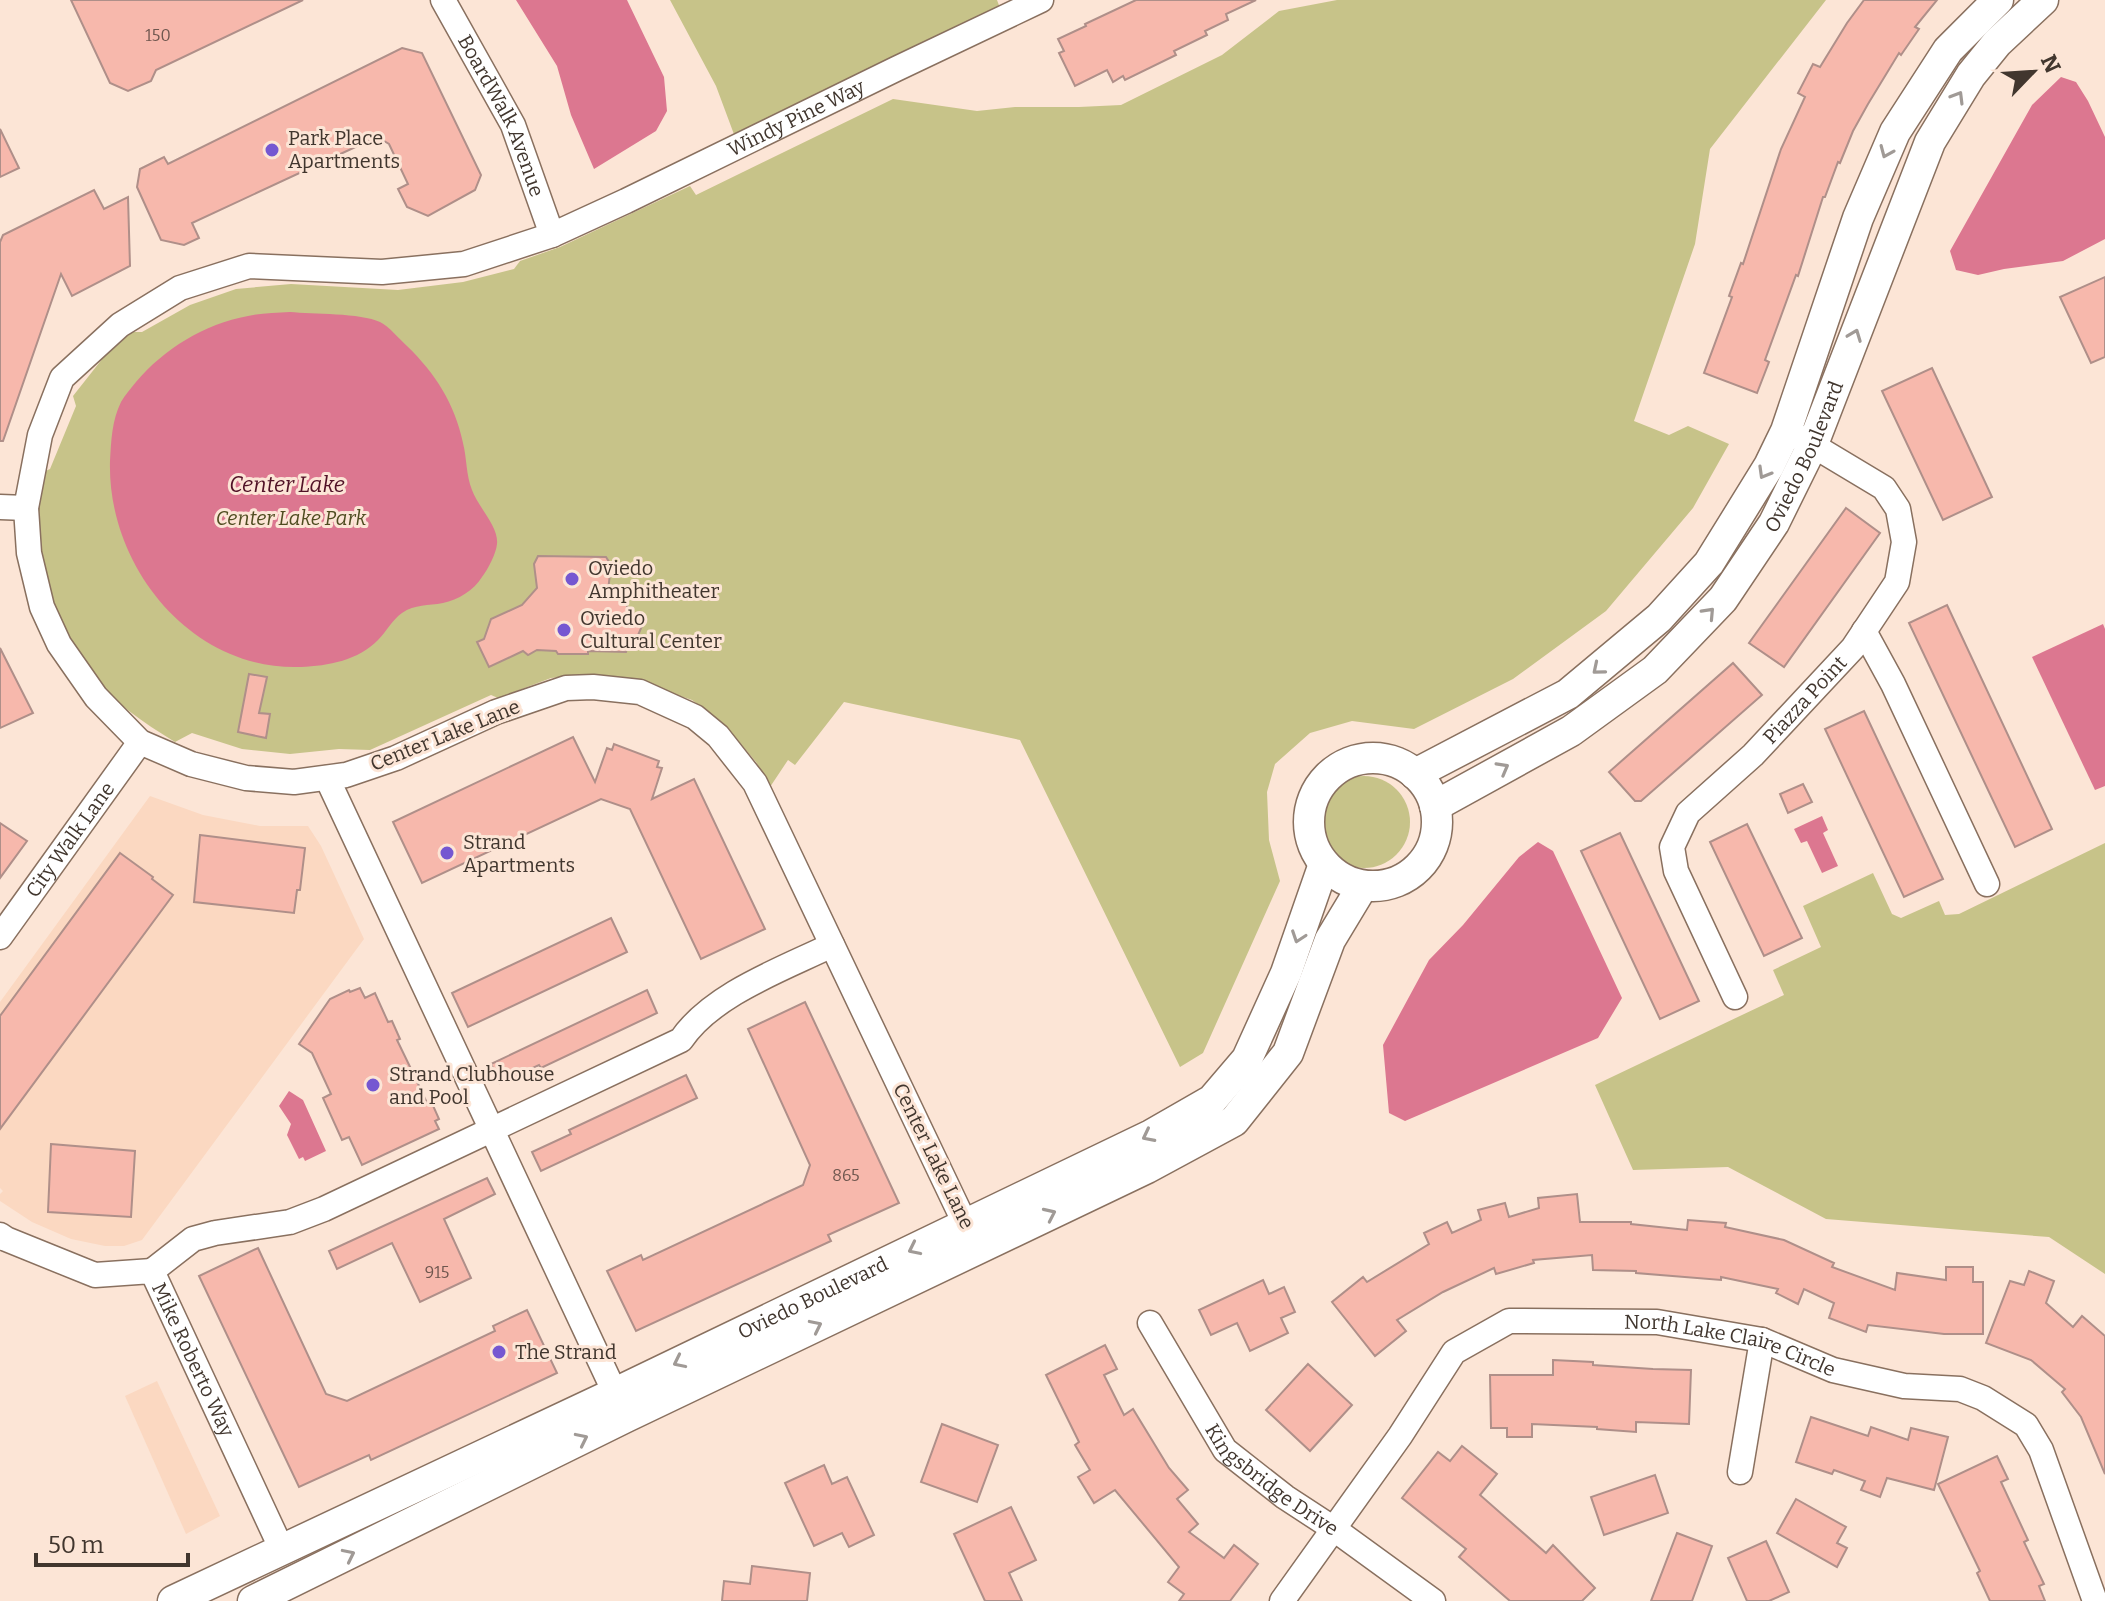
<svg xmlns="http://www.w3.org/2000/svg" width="2105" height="1601" viewBox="0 0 2105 1601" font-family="Bitter,serif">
	<rect width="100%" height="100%" fill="#fce5d6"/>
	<g fill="#fbd8c1">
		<polygon points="150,796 203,815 260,826 308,826 321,846 364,939 142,1240 124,1246 105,1246 71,1239 32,1222 0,1201 0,1194 3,1191 0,1188 0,1002"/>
		<polygon points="157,1381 220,1516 186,1534 125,1396"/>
	</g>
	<g fill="#c7c389">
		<polygon points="670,0 997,0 1000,8 735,137 716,86"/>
		<path d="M1337 0H1826L1710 149 1695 244 1634 421 1669 435 1688 426 1729 444 1693 508 1606 611 1513 679 1414 729 1352 721 1310 733 1275 764 1267 792 1269 840 1280 881 1203 1053 1180 1067 1020 740 844 702 795 765 788 760 770 787 756 762 724 724 692 700 631 679 590 674 551 678 498 698 491 695 370 750 339 749 290 754 242 749 192 733 175 742C159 732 143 722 129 711 58 654 31 561 41 473L50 469 76 406 73 396 103 358 132 332H142L190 305 236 289 291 284 398 290 463 282 514 269 520 261 560 247 690 186 696 195 893 99 977 111 1015 107H1079L1121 105 1222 55 1279 11Z"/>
		<circle cx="1364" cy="822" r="46"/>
		<polygon points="2105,843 2105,1274 2049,1237 1826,1219 1728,1167 1633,1170 1595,1085 1784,995 1773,970 1821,947 1803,906 1873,873 1892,914 1901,918 1939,901 1945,915 1959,914"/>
	</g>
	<g fill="#dc7790">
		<polygon points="516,0 627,0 664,77 667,111 656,131 594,169 571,115 557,66"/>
		<polygon points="2061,77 2076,82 2088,101 2105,137 2105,239 2063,261 2004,269 1978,275 1956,270 1950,251 2032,105"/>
		<path d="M290 312C312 314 361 313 380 322 389 326 399 339 407 346 435 373 455 404 463 443 467 459 466 475 472 490 478 507 499 527 497 544 496 554 488 569 482 577 474 590 458 600 443 603 428 606 415 604 402 613 392 620 387 631 378 640 359 660 328 666 301 667 191 671 107 566 110 461 111 441 112 420 121 402 125 395 131 388 136 382 164 349 204 324 248 316 261 313 276 313 290 312Z"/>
		<polygon points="2103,624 2105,629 2105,786 2095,790 2032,657"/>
		<polygon points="1822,816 1828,830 1823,833 1838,866 1822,873 1807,841 1801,843 1794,829"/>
		<polygon points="1538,842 1553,851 1622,998 1598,1038 1405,1121 1389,1113 1383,1045 1429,960 1463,925 1519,857"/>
		<polygon points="289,1091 303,1100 326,1151 305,1161 303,1157 299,1159 287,1135 291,1124 279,1106"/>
	</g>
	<g fill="#f7b8ac" stroke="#af8f89" stroke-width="2">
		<polygon points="71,0 303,0 156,70 151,81 128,91 110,83"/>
		<polygon points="1136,0 1256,0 1226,14 1228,20 1205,31 1207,35 1174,51 1176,55 1125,80 1123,76 1113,82 1107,70 1075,86 1059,53 1064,51 1058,39 1086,26 1085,24"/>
		<polygon points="1864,0 1937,0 1915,27 1919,29 1901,55 1899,53 1868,104 1853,131 1840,163 1838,162 1825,197 1823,197 1798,276 1796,275 1765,360 1769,362 1757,393 1704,373 1732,297 1729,296 1741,263 1743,264 1781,149 1805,97 1798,93 1813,64 1820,67 1847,23"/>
		<polygon points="402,48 422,53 481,175 475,190 428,216 407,207 398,189 408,184 389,144 377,137 192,223 199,238 184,245 161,240 137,187 140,169 164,157 168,164"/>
		<polygon points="0,129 19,168 0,177"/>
		<polygon points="94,190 104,209 128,197 130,266 72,296 61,274 3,441 0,441 0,242 3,235"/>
		<polygon points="2105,277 2105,357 2091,363 2060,297"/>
		<polygon points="1932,368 1992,497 1943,520 1882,391"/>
		<polygon points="1846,508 1880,533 1784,667 1749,643"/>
		<polygon points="538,556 606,557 611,565 608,591 627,590 627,619 642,626 633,647 628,645 626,652 588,651 588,654 558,654 556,651 537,650 528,655 523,651 489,667 477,642 484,639 491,619 522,605 537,588 534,564"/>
		<polygon points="1947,605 2052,829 2015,847 1909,623"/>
		<polygon points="0,648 33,713 0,728"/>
		<polygon points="1733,663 1762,695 1641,801 1635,801 1609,772"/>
		<polygon points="249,674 267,677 259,713 270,714 266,738 238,732"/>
		<polygon points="1864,711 1943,879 1904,897 1825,729"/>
		<polygon points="573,737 595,782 607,748 612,750 614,744 659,761 657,767 662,768 652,799 694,779 765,929 701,959 630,809 601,799 422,883 393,822"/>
		<polygon points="1803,784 1812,802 1788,813 1780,794"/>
		<polygon points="0,823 27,841 0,878"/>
		<polygon points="1747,824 1802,938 1764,956 1710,842"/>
		<polygon points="1620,833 1699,1001 1660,1019 1581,851"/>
		<polygon points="200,835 305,848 300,890 297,890 294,913 194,902"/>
		<polygon points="120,853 153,877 152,879 173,895 0,1129 0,1016"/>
		<polygon points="611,918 627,952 468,1027 452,993"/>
		<polygon points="360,988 365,998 375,993 388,1022 392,1021 400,1039 397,1040 413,1073 427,1103 431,1101 439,1119 435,1121 439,1129 362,1165 349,1137 342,1140 323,1098 331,1094 312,1053 299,1044 330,999 349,990 350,992"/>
		<polygon points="647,990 657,1013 541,1068 539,1065 500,1083 491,1064"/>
		<polygon points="805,1002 899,1203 828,1235 831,1241 636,1331 607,1271 641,1255 643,1260 803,1185 810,1165 748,1029"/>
		<polygon points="686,1075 697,1098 541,1171 532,1152 571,1134 569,1130"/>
		<polygon points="51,1144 135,1151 131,1217 48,1212"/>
		<polygon points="487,1178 495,1194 444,1219 471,1278 420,1302 392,1243 337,1269 329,1251"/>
		<polygon points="1577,1194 1580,1222 1631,1222 1631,1224 1687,1230 1688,1220 1726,1223 1725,1227 1784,1240 1834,1263 1832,1267 1895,1290 1897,1273 1946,1280 1946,1267 1973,1267 1973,1282 1983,1282 1983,1334 1944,1334 1868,1325 1866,1332 1829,1318 1834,1303 1804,1289 1798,1304 1776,1293 1778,1289 1721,1277 1721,1280 1636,1273 1636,1271 1593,1270 1592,1255 1533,1260 1534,1263 1496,1274 1494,1268 1443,1292 1397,1320 1406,1331 1375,1356 1332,1302 1363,1277 1367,1282 1429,1244 1424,1233 1447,1222 1452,1233 1481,1220 1478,1210 1505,1203 1509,1217 1539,1208 1538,1198"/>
		<polygon points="258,1248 326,1394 347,1401 495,1331 493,1326 527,1310 557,1373 371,1460 369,1455 299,1487 199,1276"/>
		<polygon points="2029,1271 2054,1281 2046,1303 2073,1327 2082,1316 2105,1336 2105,1474 2081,1417 2062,1392 2065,1389 2031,1360 1986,1343 2010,1281 2024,1285"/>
		<polygon points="1263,1280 1269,1294 1284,1287 1295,1312 1281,1318 1288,1333 1250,1351 1237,1323 1211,1335 1199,1310"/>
		<polygon points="1105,1345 1117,1369 1104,1375 1124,1415 1133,1409 1169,1468 1188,1490 1177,1499 1198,1524 1189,1532 1224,1558 1234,1545 1258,1564 1230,1601 1179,1601 1184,1594 1168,1582 1179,1567 1115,1490 1094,1503 1078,1477 1090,1470 1075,1445 1079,1442 1046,1375"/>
		<polygon points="1553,1360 1593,1362 1593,1365 1653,1369 1691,1370 1689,1424 1636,1422 1636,1432 1597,1429 1597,1427 1532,1424 1532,1437 1507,1437 1507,1428 1491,1428 1490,1375 1553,1375"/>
		<polygon points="1308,1364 1352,1405 1310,1451 1266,1410"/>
		<polygon points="1811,1417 1868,1436 1871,1427 1908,1440 1911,1428 1948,1437 1934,1490 1887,1478 1880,1497 1861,1490 1865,1481 1834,1470 1832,1474 1796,1462"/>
		<polygon points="942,1424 998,1445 977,1502 921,1482"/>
		<polygon points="1462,1446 1497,1474 1480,1495 1546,1553 1553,1545 1595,1588 1582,1601 1510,1601 1459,1557 1466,1549 1402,1498 1438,1452 1450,1461"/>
		<polygon points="1997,1456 2008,1479 2001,1482 2028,1540 2024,1542 2044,1584 2039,1586 2045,1601 1990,1601 1977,1573 1980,1571 1938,1484"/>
		<polygon points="824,1465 832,1484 847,1477 874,1535 849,1547 842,1533 814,1546 785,1483"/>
		<polygon points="1655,1475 1668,1513 1604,1535 1591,1497"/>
		<polygon points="1796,1499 1846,1527 1837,1543 1847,1548 1837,1567 1777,1533"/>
		<polygon points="1011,1507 1036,1560 1009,1573 1022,1601 985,1601 954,1534"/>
		<polygon points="1677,1533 1712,1546 1692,1601 1651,1601"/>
		<polygon points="1766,1541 1789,1592 1769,1601 1747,1601 1728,1558"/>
		<polygon points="752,1566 810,1573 807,1601 722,1601 724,1581 750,1584"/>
	</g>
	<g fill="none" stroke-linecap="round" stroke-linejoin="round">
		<g stroke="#89705f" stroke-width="27">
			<g id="minor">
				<path id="s1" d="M443 0 513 125 552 235"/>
				<polyline points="0,507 26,508"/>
				<polyline points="1864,631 1893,684 1987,884"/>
				<polyline points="327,778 622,1408"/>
				<path id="s2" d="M0 937 140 742"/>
				<path id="s3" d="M1735 997 1676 871 1672 847 1688 813 1753 755 1853 648 1897 582 1904 542 1898 509 1884 488 1799 437"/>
				<path id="s4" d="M0 1235 6 1239 95 1275 152 1271 282 1550"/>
				<path id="s5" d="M974 1238 959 1211 755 783 718 736 695 717 640 692 593 687 566 688 496 712 396 758 346 775 294 782 246 778 191 764 140 742 96 697 59 644 42 607 29 553 26 508 40 435 62 378 120 325 180 288 249 266 382 272 464 264 552 235 626 201 896 69 1041 0"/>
				<path d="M152 1271 193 1239 215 1233 290 1222 324 1209 681 1040C712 994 783 969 832 945"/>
				<path id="s6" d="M1150 1323 1225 1450 1285 1497 1334 1529 1433 1601"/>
				<polyline points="1740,1472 1762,1340"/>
				<path id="s7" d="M1282 1601 1400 1436 1454 1352 1509 1321 1657 1322 1762 1340 1833 1370 1904 1386 1960 1389 1983 1398 2026 1425 2041 1450 2095 1601"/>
			</g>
		</g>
		<g stroke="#89705f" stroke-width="33">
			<g id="tertiary">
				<circle cx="1373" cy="822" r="64"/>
				<polyline points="1415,774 1568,694 1659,618 1709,563 1769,466 1786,431 1858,218 1895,132 1948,50 1998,0"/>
				<path id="s8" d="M1435 806 1571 731 1655 670 1723 599 1774 523 1813 444 1930 142 1971 75 1997 43 2043 0"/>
				<path id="s9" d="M173 1601 615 1393 1151 1135 1212 1100 1247 1059 1286 973 1324 864"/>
				<polyline points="253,1601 626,1417 1147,1168 1234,1121 1288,1053 1330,940 1362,887"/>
			</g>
		</g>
		<use href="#minor" stroke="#fff" stroke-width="24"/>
		<use href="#tertiary" stroke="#fff" stroke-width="30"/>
	</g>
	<defs><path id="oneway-chevron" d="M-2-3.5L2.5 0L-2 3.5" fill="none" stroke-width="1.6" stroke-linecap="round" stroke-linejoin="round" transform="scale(2)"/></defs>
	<g stroke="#a09a96">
		<use href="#oneway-chevron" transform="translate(1958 97) rotate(-59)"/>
		<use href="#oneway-chevron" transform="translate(1886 152) rotate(113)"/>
		<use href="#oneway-chevron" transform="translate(1855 335) rotate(-69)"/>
		<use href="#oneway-chevron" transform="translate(1764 473) rotate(120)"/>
		<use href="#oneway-chevron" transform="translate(1709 613) rotate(-47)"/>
		<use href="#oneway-chevron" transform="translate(1598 669) rotate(140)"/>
		<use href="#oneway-chevron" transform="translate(1503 768) rotate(-29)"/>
		<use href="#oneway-chevron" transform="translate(1298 937) rotate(109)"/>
		<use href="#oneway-chevron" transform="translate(1148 1136) rotate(153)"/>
		<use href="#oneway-chevron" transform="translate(1050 1214) rotate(-25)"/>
		<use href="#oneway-chevron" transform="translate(914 1249) rotate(154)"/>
		<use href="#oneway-chevron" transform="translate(816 1326) rotate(-26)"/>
		<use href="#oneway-chevron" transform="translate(679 1362) rotate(154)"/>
		<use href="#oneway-chevron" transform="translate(582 1439) rotate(-26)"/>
		<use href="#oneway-chevron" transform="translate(349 1555) rotate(-26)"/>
	</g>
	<g fill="#7557d1" stroke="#fce5d6" stroke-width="3">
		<circle cx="272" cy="150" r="8"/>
		<circle cx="572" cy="579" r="8"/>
		<circle cx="564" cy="630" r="8"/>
		<circle cx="447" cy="853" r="8"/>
		<circle cx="373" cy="1085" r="8"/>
		<circle cx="499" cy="1352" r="8"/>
	</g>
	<g text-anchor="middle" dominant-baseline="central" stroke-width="6" stroke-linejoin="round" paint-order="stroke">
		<g font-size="16" fill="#6e564e">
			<text x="158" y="35">150</text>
			<text x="846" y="1175">865</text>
			<text x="437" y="1272">915</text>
		</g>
		<g font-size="20" fill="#41362e" stroke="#fce5d6">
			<text stroke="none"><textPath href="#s1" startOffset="130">BoardWalk Avenue</textPath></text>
			<text stroke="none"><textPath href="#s5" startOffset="2384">Windy Pine Way</textPath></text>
			<text stroke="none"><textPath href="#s8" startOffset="522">Oviedo Boulevard</textPath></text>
			<text stroke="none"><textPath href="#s3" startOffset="364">Piazza Point</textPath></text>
			<text transform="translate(445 735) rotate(-22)">Center Lake Lane</text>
			<text stroke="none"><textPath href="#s2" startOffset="120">City Walk Lane</textPath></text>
			<text transform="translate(934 1156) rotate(64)">Center Lake Lane</text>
			<text stroke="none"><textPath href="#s9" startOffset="708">Oviedo Boulevard</textPath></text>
			<text stroke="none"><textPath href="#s7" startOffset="590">North Lake Claire Circle</textPath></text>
			<text stroke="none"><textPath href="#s4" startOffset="258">Mike Roberto Way</textPath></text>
			<text stroke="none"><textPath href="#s6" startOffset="202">Kingsbridge Drive</textPath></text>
		</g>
		<g font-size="20" fill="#41362e" stroke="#fce5d6" text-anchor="start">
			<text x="288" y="138">Park Place<tspan x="288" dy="23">Apartments</tspan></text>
			<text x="588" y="568">Oviedo<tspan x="588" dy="23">Amphitheater</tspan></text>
			<text x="580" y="618">Oviedo<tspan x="580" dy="23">Cultural Center</tspan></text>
			<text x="463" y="842">Strand<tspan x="463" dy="23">Apartments</tspan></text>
			<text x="389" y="1074">Strand Clubhouse<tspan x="389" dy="23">and Pool</tspan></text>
			<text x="515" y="1352">The Strand</text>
		</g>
		<g font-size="20" font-style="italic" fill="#4f4c20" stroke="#fce5d6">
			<text x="291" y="518">Center Lake Park</text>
		</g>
		<g font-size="22" font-style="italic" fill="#501126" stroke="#fce5d6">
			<text x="287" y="484">Center Lake</text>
		</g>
	</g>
	<g transform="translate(2033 72) rotate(65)" stroke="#fce5d6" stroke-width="6" paint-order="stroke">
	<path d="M0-6L14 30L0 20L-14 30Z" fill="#41362e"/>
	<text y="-12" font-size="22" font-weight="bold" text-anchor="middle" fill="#41362e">N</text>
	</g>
	<path d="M36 1553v12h152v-12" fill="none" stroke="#41362e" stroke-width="4"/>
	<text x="48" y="1553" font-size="24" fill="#41362e" stroke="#fce5d6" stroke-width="6" paint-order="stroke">50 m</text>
</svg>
